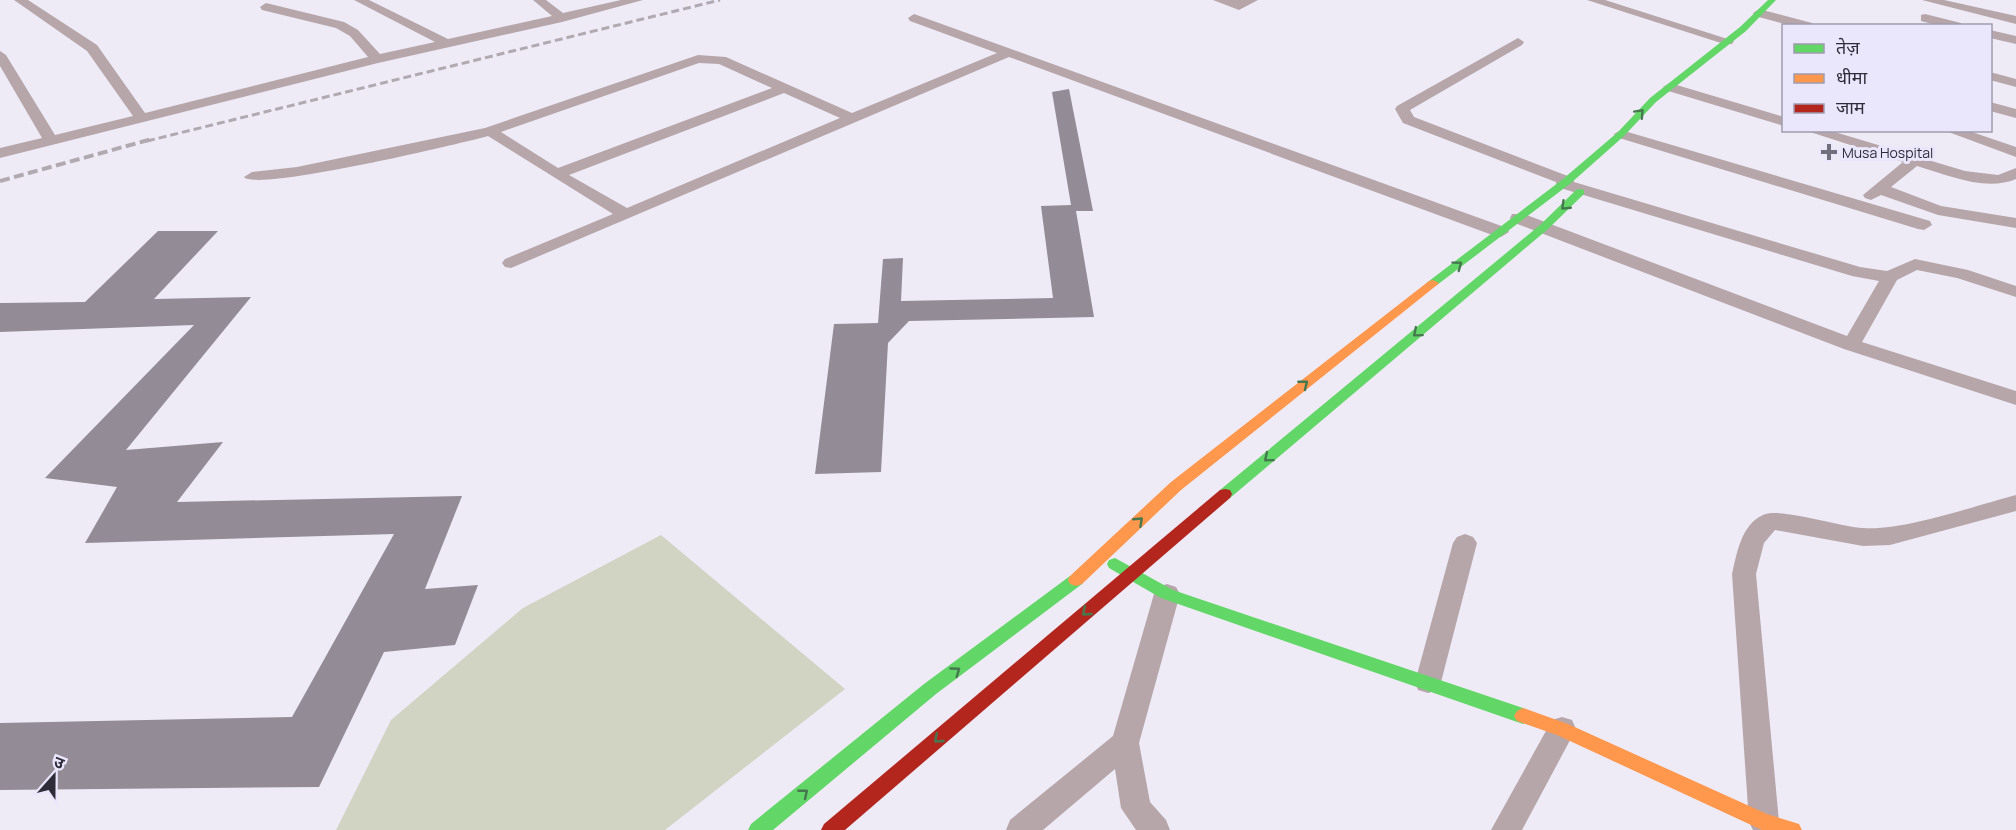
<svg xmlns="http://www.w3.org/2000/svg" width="2016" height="830" viewBox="0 0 2016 830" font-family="Manrope,'Noto Sans Devanagari',sans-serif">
	<rect width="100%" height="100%" fill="#eeebf7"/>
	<polygon fill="#d1d3c3" points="661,535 845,689 665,830 336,830 391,720 523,608"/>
	<g fill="#938c96">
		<polygon points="1069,89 1093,211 1076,211 1094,317 909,321 888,343 881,472 815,474 834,324 878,323 883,259 903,258 901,301 1053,298 1041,206 1071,205 1052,92"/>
		<polygon points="158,231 218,231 154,299 251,297 126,450 223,442 177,502 462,496 425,589 478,585 455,645 384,652 319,787 0,790 0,723 292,717 394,534 85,543 117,487 45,478 194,325 0,332 0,303 85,302"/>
	</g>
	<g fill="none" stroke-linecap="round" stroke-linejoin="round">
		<g fill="#b6a6aa" fill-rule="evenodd">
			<polygon points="14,0 28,0 97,45 145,113 368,57 350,36 336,28 262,10 260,7 266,3 344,22 358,30 380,54 435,42 354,0 369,0 448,39 552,16 533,0 546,0 563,13 621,0 643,0 562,22 378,63 0,158 0,148 42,138 0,66 0,51 6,55 55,135 133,116 87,51"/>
			<polygon points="1213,0 1258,0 1239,10"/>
			<polygon points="1587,0 1605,0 1734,41 1732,44 1724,44"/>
			<polygon points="1922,0 1944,0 2016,16 2016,24"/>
			<polygon points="1759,9 1812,23 1814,26 1792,26 1755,16 1753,13"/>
			<path d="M914 14 1507 228 1509 232 1501 237 1495 236 1009 57 511 268 505 267 502 263 505 259 613 214 488 136C459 144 256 192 244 177L252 172 297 167 485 128 698 55 726 57 852 113 997 53 910 21 908 18ZM699 63 719 64 772 88 558 168 501 132ZM784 93 840 118 627 208 569 175Z"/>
			<polygon points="1925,14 1961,23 1963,26 1940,26 1921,21 1921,15"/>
			<polygon points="1990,30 2016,36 2016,44 1990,38"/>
			<polygon points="1518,38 1524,42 1522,45 1410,110 1414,117 1573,178 1574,182 1860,267 1887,271 1915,259 1968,270 2016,286 2016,297 1957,278 1917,270 1897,280 1862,342 2016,391 2016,405 1844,349 1512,222 1510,218 1512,214 1524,214 1847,336 1879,281 1852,276 1557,187 1556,182 1403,123 1395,109 1397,106"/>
			<polygon points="1990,72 2016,79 2016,87 1990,80"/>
			<polygon points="1670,83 1784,117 1784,126 1665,90 1663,87"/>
			<polygon points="1990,102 2016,109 2016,118 1990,111"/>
			<polygon points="1621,130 1930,221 1932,225 1924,230 1918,229 1616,137 1614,134"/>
			<path d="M1804 130H1828L1965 171 1998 175 2016 168V179C1986 192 1947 175 1917 166L1891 187 1941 206 2016 218V228L1938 215 1881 195 1871 200 1865 198 1863 195 1903 162Z"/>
			<polygon points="1943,130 1966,130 2016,147 2016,157"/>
			<path d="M2016 495V511L1890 545 1863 546 1775 530 1764 543 1756 574 1779 822 1775 830H1753L1749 822 1732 574C1737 553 1741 525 1763 515 1781 507 1840 527 1863 528 1904 531 1974 506 2016 495Z"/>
			<polygon points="1465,534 1473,537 1477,543 1441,682 1438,690 1428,693 1418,690 1415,682 1453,543 1457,537"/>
			<polygon points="1167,584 1176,587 1180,594 1139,743 1150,802 1166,820 1170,830 1136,830 1121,808 1115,769 1043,830 1006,830 1010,820 1113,736 1154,594 1158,587"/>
			<polygon points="1562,717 1572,720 1576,729 1522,830 1491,830 1552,720"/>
		</g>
		<g fill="#63d668" fill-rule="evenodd">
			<polygon points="1768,0 1776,0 1746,31 1656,102 1624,136 1571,183 1437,285 1429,285 1427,283 1429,281 1563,179 1618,132 1650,98 1740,27"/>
			<polygon points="1580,189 1584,190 1584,194 1548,229 1230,498 1220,498 1218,494 1220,490 1540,225 1576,190"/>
			<polygon points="1115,558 1173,590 1523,708 1529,711 1532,716 1529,721 1523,724 1161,598 1109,568 1107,564 1109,560"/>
			<polygon points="1076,574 1082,576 1084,580 1082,584 936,694 773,830 748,830 751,824 924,684 1070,576"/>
		</g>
		<g fill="#ff974d" fill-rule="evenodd">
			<polygon points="1433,280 1439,283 1437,285 1181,490 1082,584 1076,586 1070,584 1068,580 1070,576 1171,482 1429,281"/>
			<polygon points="1523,708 1568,724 1767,814 1799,824 1802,830 1762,830 1557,735 1517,721 1514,716 1517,711"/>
		</g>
		<polygon fill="#b3261e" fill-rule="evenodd" points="1225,489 1230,490 1232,494 1230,498 845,830 821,830 824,824 1220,490"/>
		<polyline stroke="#b1a9b0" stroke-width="3" stroke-dasharray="8 4" stroke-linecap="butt" points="147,141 720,0"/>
		<polyline stroke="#b1a9b0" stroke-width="4" stroke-dasharray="10 4.5" stroke-linecap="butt" points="0,181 152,139"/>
	</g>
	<defs><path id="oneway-chevron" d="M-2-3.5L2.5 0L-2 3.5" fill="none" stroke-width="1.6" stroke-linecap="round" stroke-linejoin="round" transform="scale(1.5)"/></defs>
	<g stroke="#46784f">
		<use href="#oneway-chevron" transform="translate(1640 113) rotate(-47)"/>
		<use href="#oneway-chevron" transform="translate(1565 206) rotate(136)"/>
		<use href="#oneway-chevron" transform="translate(1458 265) rotate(-37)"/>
		<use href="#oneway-chevron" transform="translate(1417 333) rotate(140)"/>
		<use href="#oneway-chevron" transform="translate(1304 384) rotate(-39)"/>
		<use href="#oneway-chevron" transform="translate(1268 458) rotate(140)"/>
		<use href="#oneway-chevron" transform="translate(1139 521) rotate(-43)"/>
		<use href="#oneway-chevron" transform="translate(1086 612) rotate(139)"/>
		<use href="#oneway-chevron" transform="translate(956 671) rotate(-36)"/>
		<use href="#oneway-chevron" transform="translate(938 739) rotate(139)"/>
		<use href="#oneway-chevron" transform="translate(804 793) rotate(-39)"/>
	</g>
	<path fill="#726f7c" stroke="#eae6fc" stroke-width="2" d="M1826 143h6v6h6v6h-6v6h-6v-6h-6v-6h6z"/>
	<g text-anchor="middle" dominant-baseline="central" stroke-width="6" stroke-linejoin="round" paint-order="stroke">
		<g font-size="14" fill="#2f2c3a" stroke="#eae6fc" text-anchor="start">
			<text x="1842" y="152">Musa Hospital</text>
		</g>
	</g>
	<rect x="1782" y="24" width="210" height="108" fill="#eae6fc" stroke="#9f9cae" stroke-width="1.5"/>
	<rect x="1794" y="44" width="30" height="9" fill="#63d668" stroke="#9f9cae" stroke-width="1.5"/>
	<text x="1836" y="54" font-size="18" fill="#2f2c3a">तेज़</text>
	<rect x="1794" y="74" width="30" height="9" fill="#ff974d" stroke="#9f9cae" stroke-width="1.5"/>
	<text x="1836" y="84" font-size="18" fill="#2f2c3a">धीमा</text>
	<rect x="1794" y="104" width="30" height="9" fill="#b3261e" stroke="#9f9cae" stroke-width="1.5"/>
	<text x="1836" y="114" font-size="18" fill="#2f2c3a">जाम</text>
	<g transform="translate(54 776) rotate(21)" stroke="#eae6fc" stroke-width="4.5" paint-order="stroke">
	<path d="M0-4.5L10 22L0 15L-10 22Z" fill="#2f2c3a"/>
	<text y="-9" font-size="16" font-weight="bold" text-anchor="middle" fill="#2f2c3a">उ</text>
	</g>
</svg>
